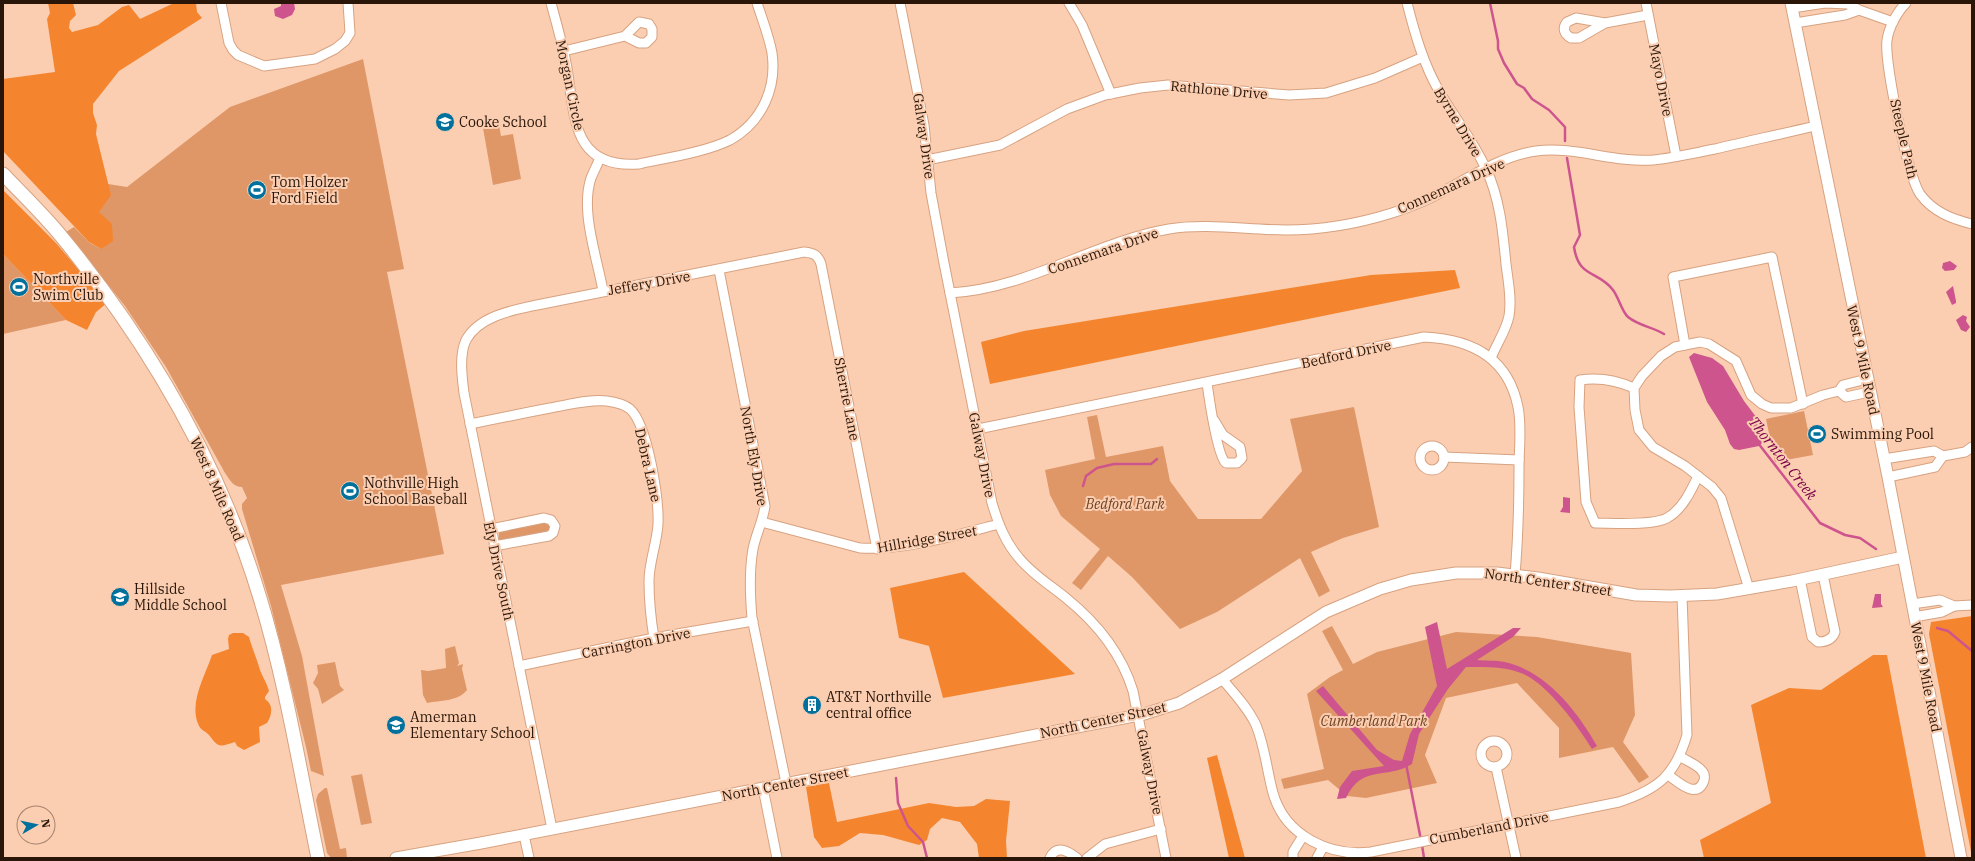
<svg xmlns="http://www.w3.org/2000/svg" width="1975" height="861" viewBox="0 0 1975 861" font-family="'IBM Plex Serif',serif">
	<rect width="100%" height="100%" fill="#fbceb2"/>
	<g fill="#df9767">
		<path d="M363 59 404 269 387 272 444 554 281 585 302 656 324 776 311 771 306 747 271 606 242 509V504L247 498 242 487C233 487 230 480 225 473L166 367 125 306 66 232 74 227 90 243 101 249 98 226 89 181 127 187 230 107Z"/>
		<polygon points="499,125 501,136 513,134 521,179 493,185 483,128"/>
		<polygon points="3,254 66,320 3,334"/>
		<polygon points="1354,407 1379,527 1343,538 1311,552 1330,591 1319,597 1300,558 1217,612 1180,629 1132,577 1108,556 1081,590 1072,583 1100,549 1061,516 1050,495 1045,470 1095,459 1087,417 1097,415 1106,457 1163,446 1170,481 1198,519 1261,519 1302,471 1290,419"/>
		<polygon points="1804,411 1813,455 1775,462 1766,419"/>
		<polygon points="544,522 549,524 551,529 546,533 500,541 499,539 499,532"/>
		<polygon points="1332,626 1353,664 1377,652 1456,632 1537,637 1631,653 1635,715 1623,742 1649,777 1639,783 1613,747 1559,758 1559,728 1517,683 1446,698 1425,755 1437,783 1366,798 1347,796 1328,780 1284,789 1281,779 1324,769 1307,694 1330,677 1343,670 1322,631"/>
		<path d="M455 646 459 663 457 666 463 664 462 669 467 690C457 702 441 700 427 703L423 695 421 670 428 671 446 668 445 649Z"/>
		<polygon points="335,662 340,686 344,690 322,704 318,689 313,683 318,673 317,665"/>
		<polygon points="362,774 372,823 361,825 351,776"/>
		<polygon points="325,788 327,788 340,849 346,848 347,858 331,858 327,853 316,800 318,794"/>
	</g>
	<g fill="#f4852e">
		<polygon points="48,3 73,3 76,15 70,21 69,28 72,32 98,25 122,7 129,5 140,19 174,3 196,3 197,12 202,18 119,71 93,104 93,113 97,125 96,134 111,195 99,212 112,224 113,241 101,249 89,242 3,151 3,79 55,72 47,19 50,13"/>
		<polygon points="3,190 56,243 107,303 96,312 87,330 66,320 3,254"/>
		<polygon points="1455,270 1460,288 990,384 981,342 1024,331 1371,275"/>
		<polygon points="964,572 1075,674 943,698 929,646 899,638 890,588"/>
		<polygon points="1972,616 1972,857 1929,634 1931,622"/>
		<path d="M233 633H243L249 637C252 648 257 659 260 670 263 678 267 683 269 691L265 697V699C274 705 272 715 267 723L259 727 260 742 244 750 237 746 235 742C217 748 219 747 208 734 205 731 201 730 199 726 188 704 205 676 212 655L229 649 228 639 229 635Z"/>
		<polygon points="1873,655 1887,655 1926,858 1704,858 1700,840 1771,803 1751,705 1789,688 1821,690"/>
		<polygon points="1217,755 1245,858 1229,858 1207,758"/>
		<polygon points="829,783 837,822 929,803 956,807 974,806 986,799 1010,801 1006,841 1007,858 979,858 977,844 960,822 942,818 930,829 927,840 919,845 883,835 860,833 839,846 822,848 814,837 806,787"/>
	</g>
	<g fill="#ce548e">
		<polygon points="281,3 294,3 295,9 292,15 283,19 275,16 274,9 281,6"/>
		<polygon points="1950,261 1957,266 1954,270 1945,271 1942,268 1943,263"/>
		<polygon points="1953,286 1956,301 1956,303 1952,305 1946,292"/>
		<polygon points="1963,315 1967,317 1966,321 1970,327 1966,332 1961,330 1956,320"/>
		<polygon points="1694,353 1712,358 1723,366 1744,401 1763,426 1765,434 1763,442 1759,446 1739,450 1734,449 1730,444 1725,430 1707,402 1689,357"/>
		<polygon points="1820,426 1823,441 1815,443 1812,428"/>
		<polygon points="1563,497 1570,498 1570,513 1560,512 1563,507"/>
		<polygon points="1875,594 1881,594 1881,604 1883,607 1872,608"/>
		<path d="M1437 622 1447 669 1513 628H1521L1513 637 1477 660C1486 661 1496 660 1505 662 1547 672 1577 711 1597 746L1592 749C1577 725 1547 683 1521 673 1503 666 1484 667 1466 667L1448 689 1419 734 1412 764C1386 780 1362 764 1346 798L1337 799 1340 787 1352 771 1384 766 1316 691 1323 686 1377 750 1394 760 1402 761 1410 734 1437 686 1425 627Z"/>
	</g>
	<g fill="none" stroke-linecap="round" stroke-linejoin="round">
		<g stroke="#ce548e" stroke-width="2.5">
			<polyline points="1490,3 1498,41 1498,49 1504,63 1517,84 1524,88 1532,99 1549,110 1565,127 1565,141"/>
			<path d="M1567 158 1580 235 1574 247C1579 279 1598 270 1613 290 1619 298 1622 312 1628 317 1639 326 1653 327 1664 334"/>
			<polyline points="1758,443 1820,523 1845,535 1860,538 1876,549"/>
			<polyline points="1083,486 1086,476 1097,468 1114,464 1151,464 1157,459"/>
			<polyline points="1937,628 1948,631 1972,651"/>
			<polyline points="1406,764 1421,840"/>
			<polyline points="896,778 898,803 908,826 923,842 927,858"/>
			<polyline points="1422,845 1424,858"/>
		</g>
		<g stroke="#d7a280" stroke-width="11">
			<g id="minor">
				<polyline points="221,3 229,43 233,50 238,55 264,66 315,59 335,49 345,41 350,33 348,3"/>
				<path d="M551 3C557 25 563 46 567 68 575 117 572 169 639 164 666 158 706 152 730 140 762 122 777 88 772 53 769 36 762 19 757 3"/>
				<path d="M900 3 924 125 931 193 944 263 992 503C998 523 1005 542 1019 558 1032 574 1050 585 1066 598 1097 623 1121 652 1133 691L1166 858"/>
				<polyline points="1069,3 1082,25 1111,94"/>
				<path d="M1407 3C1415 34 1423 63 1439 91 1454 117 1474 142 1486 169 1500 198 1503 233 1506 264 1508 281 1512 299 1509 316 1506 331 1497 343 1491 358"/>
				<polyline points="1646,3 1676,156"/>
				<path d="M1906 3C1897 12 1889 27 1887 40 1884 62 1908 177 1920 194 1933 212 1952 219 1972 224"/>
				<polyline points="1792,8 1825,3 1848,4 1859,10 1893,22"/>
				<path d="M1605 23 1579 38H1571C1564 34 1562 28 1567 22L1576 18 1605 23 1648 15"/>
				<polyline points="1795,23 1845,15 1859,10"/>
				<polyline points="564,51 625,36 639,43 646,43 652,37 652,29 649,24 639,22 625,36"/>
				<path d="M600 158C597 165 594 171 591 178 580 211 597 257 603 291"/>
				<polyline points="927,160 1000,145 1067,109 1105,95 1140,88 1168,85 1289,95 1326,93 1375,78 1423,57"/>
				<path d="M719 270 765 506C763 521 756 534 753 549 749 571 750 595 752 618L786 783"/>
				<path d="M950 293C1027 289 1094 242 1169 229 1207 223 1248 230 1286 230 1322 230 1357 224 1392 213 1407 208 1424 202 1438 194 1469 178 1501 156 1536 151 1576 146 1613 163 1653 160 1673 158 1694 153 1715 149 1748 141 1782 134 1815 126"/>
				<polyline points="1685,345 1673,277 1772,257 1803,404"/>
				<path d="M1207 383C1209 397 1217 456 1226 463H1237L1242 458 1240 447 1223 435 1214 420"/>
				<path d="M1634 388C1616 380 1600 377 1580 380L1579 407 1586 502 1595 523C1612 523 1653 526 1667 518 1682 510 1691 491 1698 476"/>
				<polyline points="1839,391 1846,397 1869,392"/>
				<path d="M470 424C497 419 523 413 550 408 568 405 588 399 607 401 614 402 624 404 630 409 648 425 659 500 658 524 657 543 649 562 649 581 649 600 651 620 654 638"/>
				<path d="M978 429 1424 337C1471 339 1508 357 1518 407 1522 426 1519 448 1519 468 1519 503 1518 539 1515 575"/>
				<circle cx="1432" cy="458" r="12"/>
				<polyline points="1444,457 1519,460"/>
				<polyline points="1884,459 1934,451 1943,456"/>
				<polyline points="1888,477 1935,467 1943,456 1965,452 1972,447"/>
				<path d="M762 522 860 548C903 551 957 535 999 524"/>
				<polyline points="491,529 544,518 551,520 555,526 553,533 549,536 494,546"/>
				<path d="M1800 579 1812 637 1818 642C1825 642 1832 640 1835 632L1823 575"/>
				<polyline points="1749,589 1721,498 1712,487 1685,466 1653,447 1639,430 1635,410 1634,388 1642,376 1661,356 1675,347 1700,342 1709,344 1736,361 1751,395 1762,404 1771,408 1791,408 1823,395 1839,391 1843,385 1867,379"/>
				<polyline points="1912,604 1940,600 1954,606 1972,605"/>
				<polyline points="1914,617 1942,612 1954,606"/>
				<polyline points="519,666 654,638 753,621"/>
				<path d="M1222 679C1234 693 1248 708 1256 725 1265 747 1267 771 1273 793 1285 836 1330 857 1371 852L1619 802C1659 789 1675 775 1687 735L1682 596"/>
				<circle cx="1494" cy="754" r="13"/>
				<polyline points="1496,767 1516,858"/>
				<path d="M1668 775C1677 781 1695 799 1703 783 1705 779 1705 774 1702 771 1698 765 1687 761 1681 757"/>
				<polyline points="763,788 777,858"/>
				<path d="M552 829 464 393C462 377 459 355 466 340 479 316 513 310 537 305L804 252C814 253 818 255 821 264L877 549"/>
				<polyline points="524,835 529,858"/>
				<path d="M1050 858C1056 844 1068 851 1077 858"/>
				<polyline points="1087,858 1105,844 1161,829"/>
				<polyline points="1293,858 1293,852 1303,836"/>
				<polyline points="1317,858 1323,847"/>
			</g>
		</g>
		<g stroke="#d7a280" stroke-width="13">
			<g id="tertiary">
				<polyline points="1791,3 1888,477 1961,858"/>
				<polyline points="396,858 481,843 1144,714 1179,703 1222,679 1326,612 1380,589 1411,580 1456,573 1497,573 1538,578 1636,595 1670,596 1717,594 1792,581 1903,557"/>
			</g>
		</g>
		<g stroke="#d7a280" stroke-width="15">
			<path id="secondary" d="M3 174C22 194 43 214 61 236 149 343 220 465 260 598 286 683 300 771 318 858"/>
		</g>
		<use href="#minor" stroke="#fff" stroke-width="9"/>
		<use href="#tertiary" stroke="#fff" stroke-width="11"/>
		<use href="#secondary" stroke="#fff" stroke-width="13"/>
	</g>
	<defs>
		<g id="school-disc" transform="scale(1)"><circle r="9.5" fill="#00719c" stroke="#fbceb2"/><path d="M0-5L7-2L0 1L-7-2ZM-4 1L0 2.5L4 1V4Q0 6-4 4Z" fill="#fff"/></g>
		<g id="stadium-disc" transform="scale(1)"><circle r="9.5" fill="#00719c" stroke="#fbceb2"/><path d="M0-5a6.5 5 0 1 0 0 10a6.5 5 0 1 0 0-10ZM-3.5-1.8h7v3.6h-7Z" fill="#fff"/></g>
		<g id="building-disc" transform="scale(1)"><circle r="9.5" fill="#00719c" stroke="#fbceb2"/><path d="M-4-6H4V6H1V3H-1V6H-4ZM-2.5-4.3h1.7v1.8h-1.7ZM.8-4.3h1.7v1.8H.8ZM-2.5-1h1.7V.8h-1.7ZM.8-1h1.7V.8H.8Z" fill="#fff"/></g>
	</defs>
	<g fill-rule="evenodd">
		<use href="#school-disc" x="445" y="122"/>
		<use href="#stadium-disc" x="257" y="190"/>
		<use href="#stadium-disc" x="19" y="287"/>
		<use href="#stadium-disc" x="1817" y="434"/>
		<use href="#stadium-disc" x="350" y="491"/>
		<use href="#school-disc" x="120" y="597"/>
		<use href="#building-disc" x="812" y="705"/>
		<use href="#school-disc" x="396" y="725"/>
	</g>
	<g text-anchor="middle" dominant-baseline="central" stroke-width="4" stroke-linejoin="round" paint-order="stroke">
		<g font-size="14" fill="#291608" stroke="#fbceb2">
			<text transform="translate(1661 80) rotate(79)">Mayo Drive</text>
			<text transform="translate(570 85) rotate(78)">Morgan Circle</text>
			<text transform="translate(1219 90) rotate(5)">Rathlone Drive</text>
			<text transform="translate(1458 122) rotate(59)">Byrne Drive</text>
			<text transform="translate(924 136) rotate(82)">Galway Drive</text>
			<text transform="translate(1904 139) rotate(77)">Steeple Path</text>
			<text transform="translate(1451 186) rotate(-24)">Connemara Drive</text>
			<text transform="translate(1103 251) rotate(-19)">Connemara Drive</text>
			<text transform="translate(649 283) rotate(-10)">Jeffery Drive</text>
			<text transform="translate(1346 354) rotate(-12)">Bedford Drive</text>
			<text transform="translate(1863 360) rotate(78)">West 9 Mile Road</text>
			<text transform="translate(847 399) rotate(79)">Sherrie Lane</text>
			<text transform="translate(982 455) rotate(79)">Galway Drive</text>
			<text transform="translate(754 456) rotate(80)">North Ely Drive</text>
			<text transform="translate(648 465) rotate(77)">Debra Lane</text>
			<text transform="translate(217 489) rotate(66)">West 8 Mile Road</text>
			<text transform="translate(927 539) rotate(-10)">Hillridge Street</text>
			<text transform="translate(499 571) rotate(78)">Ely Drive South</text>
			<text transform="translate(1548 582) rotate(8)">North Center Street</text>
			<text transform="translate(636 643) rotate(-11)">Carrington Drive</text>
			<text transform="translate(1926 677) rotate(79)">West 9 Mile Road</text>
			<text transform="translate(1103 720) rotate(-12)">North Center Street</text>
			<text transform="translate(1150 772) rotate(79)">Galway Drive</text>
			<text transform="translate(785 784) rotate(-11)">North Center Street</text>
			<text transform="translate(1489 828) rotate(-11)">Cumberland Drive</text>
		</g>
		<g font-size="14" fill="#291608" stroke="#fbceb2" text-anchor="start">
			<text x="459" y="122">Cooke School</text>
			<text x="271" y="182">Tom Holzer<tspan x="271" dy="16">Ford Field</tspan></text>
			<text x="33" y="279">Northville<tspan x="33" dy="16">Swim Club</tspan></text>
			<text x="1831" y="434">Swimming Pool</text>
			<text x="364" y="483">Nothville High<tspan x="364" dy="16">School Baseball</tspan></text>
			<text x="134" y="589">Hillside<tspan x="134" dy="16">Middle School</tspan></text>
			<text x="826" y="697">AT&amp;T Northville<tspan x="826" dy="16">central office</tspan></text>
			<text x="410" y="717">Amerman<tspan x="410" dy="16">Elementary School</tspan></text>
		</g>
		<g font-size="14" font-style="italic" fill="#704323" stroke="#fbceb2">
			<text x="1125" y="504">Bedford Park</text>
			<text x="1374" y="721">Cumberland Park</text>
		</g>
		<g font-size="15" font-style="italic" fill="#7a0149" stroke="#fbceb2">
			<text transform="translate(1783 458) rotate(52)">Thornton Creek</text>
		</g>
	</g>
	<rect width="1975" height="861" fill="none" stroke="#291608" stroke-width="8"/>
	<g transform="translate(36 825) rotate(81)"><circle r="19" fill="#fbceb2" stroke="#a7846e"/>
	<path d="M0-3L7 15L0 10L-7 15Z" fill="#00719c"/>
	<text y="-6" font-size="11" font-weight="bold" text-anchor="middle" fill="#291608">N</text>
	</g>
</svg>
